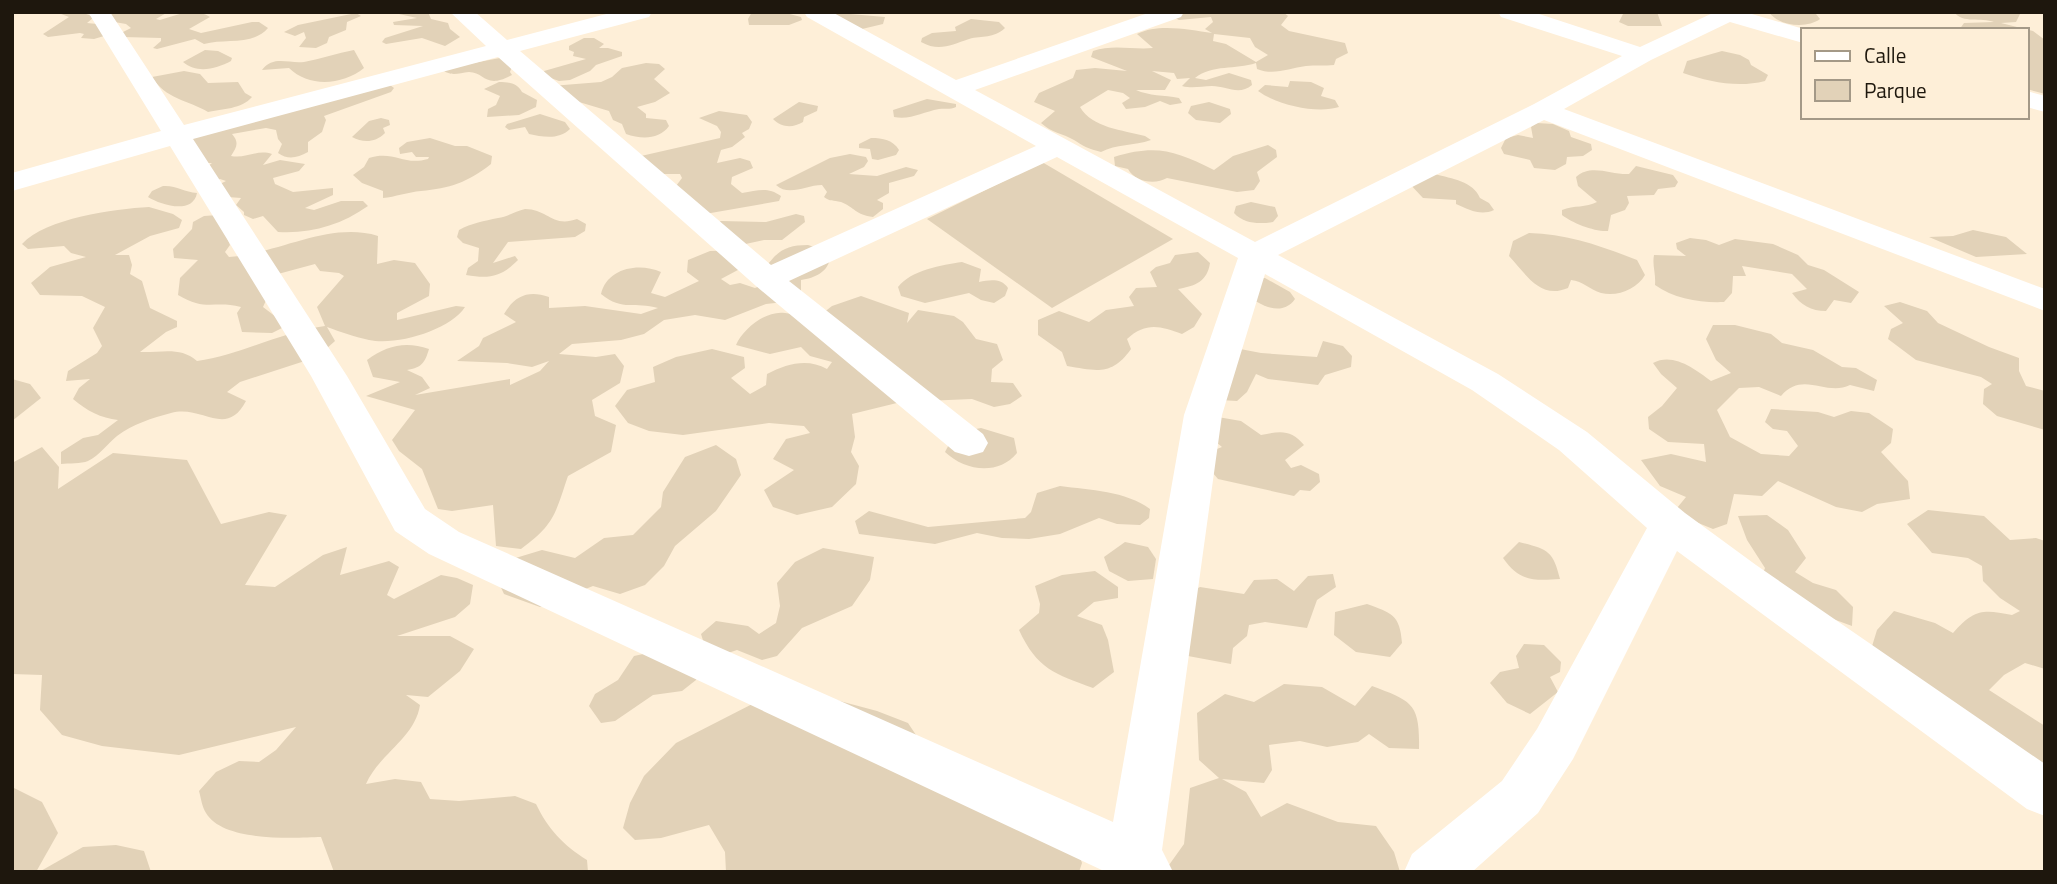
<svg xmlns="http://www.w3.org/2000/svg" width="2057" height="884" viewBox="0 0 2057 884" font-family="'Titillium Web',sans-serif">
	<rect width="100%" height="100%" fill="#feefd8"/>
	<g fill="#e2d2b8" fill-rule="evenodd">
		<polygon points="56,12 81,12 94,17 87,23 97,24 104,36 94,39 81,38 84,34 80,33 48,37 43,34 69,17"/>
		<path d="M100 12H168L156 19 160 20C176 15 195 7 210 17L189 29 201 33 252 22H259L268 28C253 46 225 38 204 44L195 39 157 49 153 48 161 41V38L123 37 121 33 131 28 126 24 103 20Z"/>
		<polygon points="390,12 428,12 431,19 448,23 450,29 460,37 445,46 422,38 386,44 382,42 385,38 423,26 394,25 393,22 417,18"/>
		<polygon points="752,12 782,12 801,17 802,20 789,25 749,25 748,19"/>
		<polygon points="823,12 850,12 850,14 885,17 883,24 862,29"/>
		<path d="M1170 12H1283L1288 16 1281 25 1289 31 1345 43 1348 53 1336 59 1334 65C1325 66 1315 65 1306 66 1289 68 1274 76 1257 69L1256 63C1235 70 1213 64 1195 78L1206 80 1229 73 1251 80 1252 85C1239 96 1226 86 1212 86 1201 86 1193 89 1182 86L1190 78 1177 79 1174 73 1152 71 1171 80 1165 90H1136C1149 96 1164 95 1179 98L1182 103 1170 105 1160 101 1145 107 1126 109 1122 103 1130 98 1123 93 1108 90 1080 107C1092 128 1123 130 1145 136L1151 140C1134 146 1116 144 1101 152 1089 149 1083 146 1074 140 1062 133 1052 133 1041 123L1055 111 1034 102 1039 93 1073 78 1076 70 1095 68 1127 71 1091 57 1093 51C1113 44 1133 50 1153 48L1137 34C1159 23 1189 30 1212 33L1205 29 1213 22 1211 17 1179 20 1168 14ZM1214 34 1250 38 1255 47 1268 55 1256 62 1226 44 1213 41Z"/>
		<polygon points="1624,12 1657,12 1662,26 1628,26 1619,22"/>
		<path d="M1769 12H1821L1816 14 1820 19C1807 29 1778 26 1769 12Z"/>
		<path d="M1954 12H2021L2016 22 2001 23 2033 31 2045 40V94L2027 89V30H1959L1964 23 1994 22C1981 17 1963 24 1954 12Z"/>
		<polygon points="356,13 361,16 347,22 346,30 329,37 327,43 316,48 299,47 306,38 304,32 295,36 284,32 298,25"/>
		<path d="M971 19 999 22 1005 28C993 39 983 35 969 39 951 45 939 52 921 42L922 38 932 33 956 31 955 27Z"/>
		<polygon points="584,38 594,38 604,44 599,48 608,48 622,52 622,56 596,65 590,71 570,80 559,81 545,76 544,71 586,59 573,56 574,52 569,50 569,46"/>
		<path d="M205 50 218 51 232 58 231 61C216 69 197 74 183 62Z"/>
		<path d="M354 50 364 68C343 85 309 88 289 68L262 70C273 55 289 64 304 62 321 59 337 53 354 50Z"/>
		<path d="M1722 51 1740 55 1749 60 1751 65 1768 75 1765 81C1738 88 1709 82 1683 73L1687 61Z"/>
		<path d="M500 58 513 64 510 72 512 75C485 90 485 72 469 72 458 73 451 77 441 69Z"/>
		<path d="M646 63 659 64 665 69 654 79 670 93 655 102 637 107 646 114V118L666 120 669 126C659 140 641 139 626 134L622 124 613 120 609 111 579 102 551 86 601 82 612 77 622 68Z"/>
		<path d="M184 71 200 74 208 83 238 82 245 93 252 97C242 109 222 109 208 112 188 100 165 99 152 77Z"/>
		<path d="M1290 81 1311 82 1324 88 1321 96 1335 100 1339 107C1317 114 1277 105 1258 91L1265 85 1288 87Z"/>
		<path d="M499 82C509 82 517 83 522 92L537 100 536 107 519 115 487 117 488 109 496 105 500 96 484 89Z"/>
		<path d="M390 85 394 88 391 92 324 116 326 120 322 132 308 142V152C297 158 288 160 278 153L282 144 278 139 276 130 266 128 232 134C240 143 236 148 231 156 246 159 257 149 272 154L263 165 280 160 305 164 299 171 273 178 275 184 293 192 333 188V195L305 208 314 210 341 201H363L368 206C341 225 311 234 278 232L263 216 253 219 244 215V212L236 205 241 198 228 197 220 184 226 181 220 179 214 181 208 166 212 163H203L167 133Z"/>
		<path d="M927 99 956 104V107C949 110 946 108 939 109 923 112 911 120 894 117L893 110Z"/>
		<path d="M799 102 818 106 817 111 804 117 803 122C793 128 782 128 773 119Z"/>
		<polygon points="1209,102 1230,109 1231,114 1220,123 1196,120 1188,113 1191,106"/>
		<path d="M719 111 747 115 752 122 749 129 742 133 745 137 732 147 721 150 717 163 740 158 750 161 753 168 732 177 731 184 742 193C757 191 767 186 781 196L779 201 705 214 676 186 682 178 680 174H658L641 156 720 138 721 132 717 126 699 118Z"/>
		<path d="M540 114 565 122 570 129C559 140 543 137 529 134L525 127 509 130 505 127 507 124Z"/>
		<path d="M381 118 389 120 390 125 383 128 385 133C375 143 363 143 352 137L369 121Z"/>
		<polygon points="1537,123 1553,124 1569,131 1571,137 1591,144 1592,150 1583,156 1567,157 1566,164 1555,170 1534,168 1530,160 1504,154 1501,148 1506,138 1518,135 1533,138 1531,127"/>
		<path d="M430 138 455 146H467L492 156 491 164C467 183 450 188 421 191 408 192 395 197 383 198V191L362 183 353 175 364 167 369 158C394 150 403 166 428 159L429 157H416L412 152 400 154 399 148 407 142Z"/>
		<path d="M871 138C883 138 893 140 899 150L896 155 878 160 872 159 870 149 859 148V144Z"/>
		<path d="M1268 145 1276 150 1277 157 1257 172 1260 181 1254 190 1237 192 1167 178C1155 185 1135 182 1128 169L1115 166 1114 157C1157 144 1175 151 1214 170L1233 156Z"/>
		<path d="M850 154 866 157 868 161 864 167 849 174 877 176 906 167 918 170 914 176 889 183V193L877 200 883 203V209L873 217C856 215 854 207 841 202 833 200 830 202 824 197L827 192 822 185C806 185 789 197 776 185L830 158Z"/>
		<polygon points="1042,162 1173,239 1052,308 927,219"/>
		<path d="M1636 166 1673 175 1678 182 1675 187 1658 189 1654 195 1627 196 1629 203 1625 210 1611 215 1608 231C1595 232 1572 223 1562 215V210C1574 205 1586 208 1597 202L1578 186 1576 177C1591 163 1611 175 1629 174Z"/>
		<path d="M1435 174C1452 179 1473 181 1480 198L1489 203 1494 210C1481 216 1469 210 1456 204V200L1423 198 1408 182Z"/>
		<path d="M163 186C176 185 184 192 197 193 193 215 161 205 148 197L152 191Z"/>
		<path d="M1251 202 1275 207 1278 216 1273 222C1259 224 1244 224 1234 213L1236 206Z"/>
		<path d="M149 207 173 214 182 220 179 228 150 236 115 255H129L132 265 130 274 142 281 150 308 177 321V327L166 332 140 352C161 353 180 346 197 361 241 355 280 332 325 326L317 307 344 276 339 273 320 271 315 264 278 274 263 307 280 320 282 328 272 333 242 332 237 313 241 307C214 300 206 312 178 295L180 278 198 260 174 258 173 249 192 229 193 222 204 216 218 215 230 245 225 252 229 257C278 254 329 221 378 236L377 264 394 260 415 263 430 284 429 296 397 313V320L456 306 465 307C450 330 397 346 369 340 356 337 340 332 327 327L335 341 317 357 240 382 227 392 246 401C226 439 202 404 171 413 152 418 133 424 117 436 108 443 99 456 88 461 81 464 69 463 61 464V452L83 438 98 435 118 420C101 418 87 411 73 399L79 388 90 379 66 381 68 371 97 353 102 346 93 328 105 307 82 296 40 295 31 283 50 267 86 257 71 253 64 246 28 249 22 244C46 218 114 209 149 207Z"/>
		<path d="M525 209C548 209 552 228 577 219L586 224 585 231 575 237 508 242 493 263 515 256 518 260C501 277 490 279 466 275L468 268 478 261 479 248 463 243 457 237 459 230C472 223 484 221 498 218 507 217 516 211 525 209Z"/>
		<polygon points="796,214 804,216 805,222 782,240 764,240 741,245 702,230 721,221 766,222"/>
		<polygon points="1973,230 2006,237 2027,254 1976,257 1929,237 1953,236"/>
		<path d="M1529 233C1568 234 1601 246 1637 260L1645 275C1637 289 1618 297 1601 293 1590 290 1583 281 1571 280L1568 288C1540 300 1526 274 1509 256L1513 241Z"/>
		<path d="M1690 238 1706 240 1719 245 1735 239 1773 244 1798 255 1808 265 1824 270 1859 292 1851 303 1834 300 1826 311C1811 311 1801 305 1792 293L1807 289 1792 274 1742 266 1746 276H1733L1732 293 1724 302C1701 303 1674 299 1655 285 1656 273 1652 266 1654 255L1686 256 1677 249 1676 243Z"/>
		<path d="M808 245 827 251 830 258C828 272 815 278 801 280V291L784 302 766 304 725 320 695 315 664 320 644 334 621 340 572 344 559 354 596 357 615 354 624 366 620 383 592 400 595 416 616 425 611 452 568 476C555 514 555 524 521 549L496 546 493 505 452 511 438 509 422 469 399 451 392 440 415 410 366 396 400 382 373 377 367 360C387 345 406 341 429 349 425 363 421 368 407 370L422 377 430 388 415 395 510 379V385L540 371 549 361 532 367 507 363 457 361 479 346 483 338 516 322 504 314C515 295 529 290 549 297V308L585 306 641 314 658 308C635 301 623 312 601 294 607 268 639 262 661 272L651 293 665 297 699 281 687 272 688 260 710 251 742 250 751 263 721 279 730 285 740 283 755 288 782 277 766 267C778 250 787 245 808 245Z"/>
		<path d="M1198 252 1210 263C1207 282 1195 286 1178 289L1202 314 1194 327 1182 334C1160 326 1146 322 1127 339L1131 349C1112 376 1097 371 1067 366L1062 352 1038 335V320L1059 311 1089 322 1106 310 1134 306 1129 297 1136 288 1157 287 1150 272 1156 267 1170 263 1175 255Z"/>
		<path d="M962 262 981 269 979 282C990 280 1001 278 1008 288L1005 296 994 303 981 300 969 293 925 303 901 296 898 287C911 270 942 265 962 262Z"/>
		<path d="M1265 278 1290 292 1295 299C1281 319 1256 303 1243 292L1247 279Z"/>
		<path d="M861 296 909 313 907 323 918 310 954 316 963 322 976 339 997 344 1003 360 992 369 991 382 1013 383 1022 396 1010 404 994 407 972 399 901 402 852 414 855 437 851 452 859 466 856 484 832 507 797 515 773 507 764 490 794 470 773 459 786 439 810 433 804 426 769 423 683 435 649 431 628 423 615 406 627 390 655 382 653 367 676 357 712 349 744 357 745 368 731 378 750 394 766 385 767 374C787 364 807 358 827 369L832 362 810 356 801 347 770 354 736 345C743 329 766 310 785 313 794 314 804 319 813 321L832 306Z"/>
		<polygon points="1900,302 1927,311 1938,323 1989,347 2019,358 2019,371 2026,386 2045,391 2045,430 1997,416 1983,404 1984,389 1992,384 1981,377 1916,360 1888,339 1891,329 1903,323 1884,306"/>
		<path d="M1713 325H1735L1771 334 1782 343 1813 350 1842 367 1856 368 1877 380 1874 391 1850 385C1826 397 1803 370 1781 396L1759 387 1739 388 1717 410 1730 437 1761 454 1789 456 1798 446 1787 431 1773 429 1765 422 1771 409 1818 412 1834 417 1851 411 1869 413 1893 429 1891 443 1881 452 1908 481 1910 499 1877 504 1862 512 1836 507 1778 481 1762 496 1734 494 1727 524 1713 529 1686 518 1677 508 1686 497 1660 486 1641 460 1671 454 1706 462 1704 444 1668 442 1649 429 1648 417 1662 406 1677 388 1661 374 1653 363C1673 352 1695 369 1711 381L1731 373 1716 360 1706 339Z"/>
		<polygon points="1323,341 1343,346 1352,356 1351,367 1325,375 1318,385 1268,379 1256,374 1247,392 1237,401 1219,400 1235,348 1261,353 1317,357"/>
		<polygon points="12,379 30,384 41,398 12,421"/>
		<path d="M1212 416 1241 421 1261 435C1280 431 1291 429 1304 445L1285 460 1291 468 1301 465 1319 474 1320 482 1310 491 1300 490 1294 496 1218 479 1212 472 1209 452 1222 447 1216 442Z"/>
		<path d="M981 428 1014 438 1017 453C998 476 965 471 945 452L955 433Z"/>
		<polygon points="716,445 736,459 741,475 716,511 675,546 664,566 645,585 620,594 593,586 540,607 504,594 497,579 509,560 542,550 575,558 604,538 633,535 661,507 663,492 685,457"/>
		<path d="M42 447 59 467 58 489 113 453 187 460 221 524 269 512 287 515 245 585 275 587 323 555 347 547 340 575 389 561 399 567 387 595 394 599 441 575 457 578 473 585 470 604 455 617 397 636H450L474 649 460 671 428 697 406 695 420 705C415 738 379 754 366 784L395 779 421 782 430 799 459 801 515 796 536 804C548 829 563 845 587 860L588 872H334L321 837C292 838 223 842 206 813 202 807 201 798 199 791L216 772 239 761 259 762 276 750 296 727 179 755 102 746 62 735 40 710 42 675 12 674V463Z"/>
		<path d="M1060 486C1090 490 1126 491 1150 509L1149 518 1140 525 1117 524 1099 518 1060 534 1029 539 1002 538 977 533 935 544 859 534 855 521 869 511 928 527 1025 518 1031 512 1037 493Z"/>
		<path d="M1928 510 1984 516 2010 540 2036 538 2045 541V669L2025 663 2004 675 1989 690 2045 726V794L1869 656 1877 630 1894 611 1935 623 1953 633C1974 609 1983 609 2012 615L2020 611 2000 598 1983 581 1982 566 1968 558 1932 553 1907 524Z"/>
		<polygon points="1767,515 1788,530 1806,558 1795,572 1813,583 1836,590 1853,607 1852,626 1806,609 1758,586 1765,568 1747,540 1738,516"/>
		<polygon points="1125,542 1148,547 1156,559 1153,579 1128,581 1109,571 1104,557"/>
		<path d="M1519 542C1547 549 1553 550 1560 579 1533 581 1519 581 1503 558Z"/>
		<polygon points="823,548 874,557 870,580 852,606 802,628 777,656 762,660 737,650 722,655 707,653 701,634 716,621 748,626 759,634 776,623 780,606 777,583 795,562"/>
		<path d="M1095 571 1118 587V598L1094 602 1077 616 1102 625 1108 640 1114 672 1093 688C1055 674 1037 669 1019 630L1039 613 1040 604 1035 586 1062 575Z"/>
		<polygon points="1333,574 1336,587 1317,600 1307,628 1265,622 1249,625 1247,636 1233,648 1231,664 1188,656 1174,600 1200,587 1244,594 1254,580 1277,579 1294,591 1308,576"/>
		<path d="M1367 604C1391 613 1400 614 1402 643L1390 657 1356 652 1334 635 1335 612Z"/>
		<polygon points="1524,644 1544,645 1561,662 1560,672 1550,677 1558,692 1530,714 1507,703 1490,683 1500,672 1519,668 1516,656"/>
		<polygon points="666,649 701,667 696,680 682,691 653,695 615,721 601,723 589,706 595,694 618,680 634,656"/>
		<path d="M1284 684 1322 687 1355 706 1372 686C1412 701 1420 703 1419 749L1389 748 1369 734 1358 742 1327 747 1300 741 1269 745 1272 770 1264 783 1222 779 1246 792 1261 817 1287 803 1338 822 1376 826 1394 852 1400 872H1164L1184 844 1190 788 1219 778 1199 760 1197 713 1225 694 1254 702Z"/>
		<polygon points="821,696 877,711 908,723 928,753 1072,834 1082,863 1079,872 726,872 725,852 709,825 661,838 635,840 623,828 630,803 644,776 676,743 766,697"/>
		<polygon points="12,787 42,802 58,833 36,872 12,872"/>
		<polygon points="116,845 144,851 151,872 39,872 83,847"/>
	</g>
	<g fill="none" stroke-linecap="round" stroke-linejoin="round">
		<g fill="#fff" fill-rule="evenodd">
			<path d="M88 12H110L184 125 486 46 450 12H475L507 40 614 12H652L649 17 520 51 771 265 1036 146 807 17 804 12H832L956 80 1151 12H1184L1181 17 975 90 1255 242 1534 104 1622 56 1501 17 1498 12H1533L1640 47 1715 12H1745L1807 30H1803V43L1730 22 1651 60 1564 109 2045 289V311L1544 120 1278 255 1498 374 1587 432 1685 513 1756 565 2045 764V816L2027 809 1677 551 1573 759 1538 813 1472 872H1404L1412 854 1502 781 1537 729 1647 528 1559 450 1472 390 1265 274 1222 415 1162 850 1173 872H1106L429 554 395 531 311 376 170 146 12 191V173L161 131ZM498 57 756 286 955 452 969 456 983 452 988 443 983 434 789 281 1057 157 1238 258 1184 415 1113 822 459 532 425 509 347 376 193 139Z"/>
			<polygon points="2027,91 2045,96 2045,112 2027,107"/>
		</g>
	</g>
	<rect width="2057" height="884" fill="none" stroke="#1e170d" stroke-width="28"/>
	<rect x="1801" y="28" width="228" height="91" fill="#feefd8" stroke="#a49987" stroke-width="2"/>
	<rect x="1815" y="51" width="35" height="10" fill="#ffffff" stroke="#a49987" stroke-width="2"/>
	<text x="1864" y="63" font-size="21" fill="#1e170d">Calle</text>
	<rect x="1815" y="80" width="35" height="21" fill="#e2d2b8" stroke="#a49987" stroke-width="2"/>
	<text x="1864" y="98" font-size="21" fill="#1e170d">Parque</text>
</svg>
